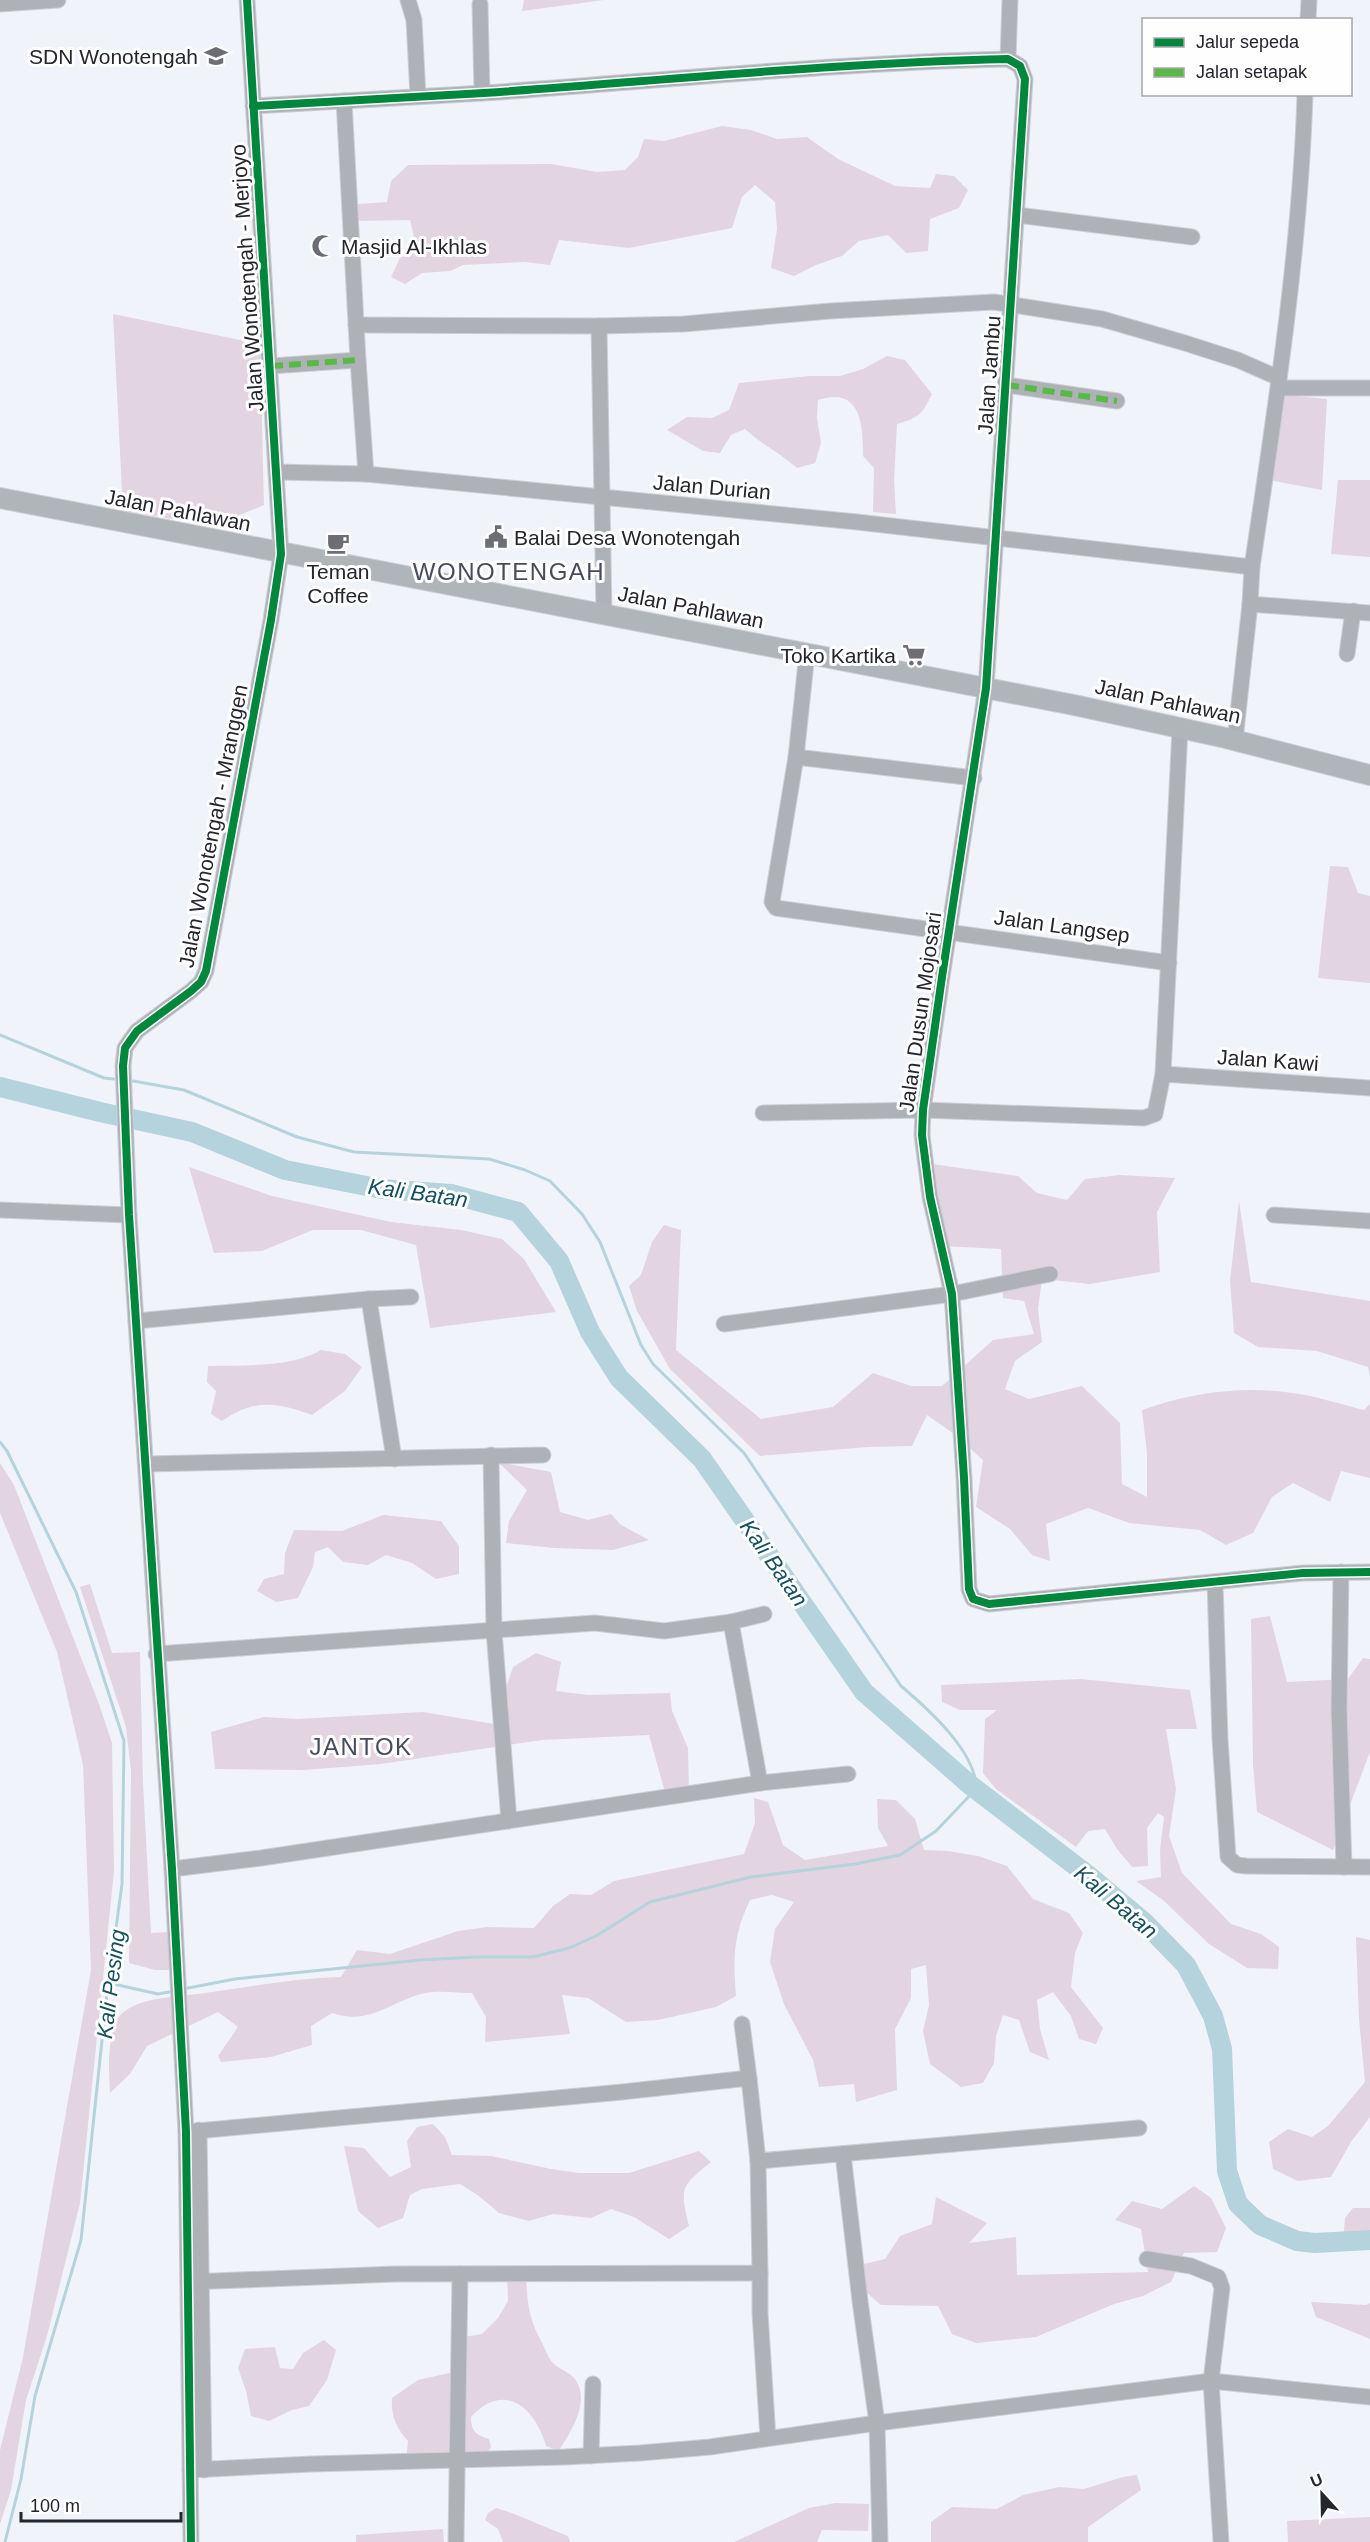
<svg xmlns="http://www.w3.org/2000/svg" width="1370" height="2542" viewBox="0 0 1370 2542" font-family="Helvetica,sans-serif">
	<rect width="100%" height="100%" fill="#f1f3fa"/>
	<g fill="#e3d4e2">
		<polygon points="524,0 604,0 522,11"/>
		<polygon points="722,126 751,130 777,139 807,137 838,159 895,186 930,188 936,174 954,176 968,190 959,208 930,219 928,251 906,253 888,235 859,241 842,256 816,265 794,276 771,268 777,229 775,202 755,185 742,197 732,228 629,248 559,240 550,265 525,262 463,265 450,271 422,273 405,284 391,277 400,258 417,249 410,220 356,221 358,204 387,202 391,181 408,165 551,164 597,172 625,170 638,157 644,139 664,141"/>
		<polygon points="113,314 260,344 264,505 240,515 222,527 123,511"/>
		<path d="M887 356 905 360 932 394C922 415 918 418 897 424L894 480 896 514 873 512 874 468 863 456C863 424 861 386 818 400L817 418 821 443 815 463 797 468C780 453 761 444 745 429L731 435 720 453 703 451 667 430 687 417 712 418 729 410 739 383 810 376H840L863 369Z"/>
		<polygon points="1282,395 1327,399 1322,490 1268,480"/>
		<polygon points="1338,480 1370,480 1370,557 1331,554"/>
		<polygon points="1330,866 1348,867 1358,893 1370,896 1370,983 1318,978"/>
		<path d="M932 1164 1018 1176 1037 1193 1067 1200 1085 1179 1120 1175 1175 1178 1157 1212 1160 1272 1090 1284 1042 1279 1038 1309 1042 1342 1015 1361 1005 1389 1029 1399 1082 1386 1120 1423 1122 1484 1147 1497V1453L1142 1410C1188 1393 1242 1385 1292 1393 1316 1396 1340 1404 1364 1410L1370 1404V1478L1341 1471 1330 1502 1293 1483 1272 1497 1253 1533 1226 1545 1200 1530 1129 1523 1088 1508 1046 1524 1050 1561 1032 1555 1010 1529 976 1507 983 1460 954 1434 927 1415 912 1446 868 1447 760 1456 670 1369 637 1311 629 1286 641 1275 652 1242 664 1225 681 1230 676 1350 761 1419 833 1407 873 1373 911 1386H942L993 1340 1034 1334 1024 1301 1003 1298 1001 1249 942 1246Z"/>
		<polygon points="189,1167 272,1196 391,1222 461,1230 502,1239 524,1259 556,1312 430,1328 416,1245 361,1230 313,1230 262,1251 214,1253"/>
		<polygon points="1239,1201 1251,1282 1370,1301 1370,1377 1368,1367 1317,1351 1258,1347 1234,1333 1230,1281"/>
		<path d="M321 1350 345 1354 362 1367 345 1391 312 1415C276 1402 254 1399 222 1421L211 1414 216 1391 207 1382 208 1366C242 1365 291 1368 321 1350Z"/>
		<polygon points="498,1462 551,1472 560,1512 588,1520 611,1514 621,1525 649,1540 613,1550 554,1548 506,1543 509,1521 527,1490"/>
		<polygon points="0,1463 14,1485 99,1704 112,1743 114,1871 80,2203 47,2336 26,2400 11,2490 0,2524 0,2450 23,2357 91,1970 83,1765 57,1652 0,1513"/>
		<polygon points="383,1515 441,1521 459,1546 459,1574 436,1579 412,1563 386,1555 368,1565 343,1562 328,1547 315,1552 313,1567 298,1598 276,1602 257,1591 264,1579 284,1574 285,1553 294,1530 342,1531"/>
		<polygon points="90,1584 112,1653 140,1652 143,1783 151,1933 168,1932 170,1970 155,1970 129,1963 131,1771 126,1727 80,1587"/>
		<polygon points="1270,1616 1287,1682 1348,1679 1363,1658 1370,1659 1370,1752 1333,1850 1257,1812 1253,1764 1251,1619"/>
		<polygon points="536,1653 561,1662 556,1691 588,1695 670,1693 672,1711 688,1748 689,1793 666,1796 649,1735 542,1740 381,1764 304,1770 215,1769 211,1732 264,1717 297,1719 423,1712 494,1724 513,1667"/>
		<polygon points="1081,1679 1190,1690 1197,1729 1166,1729 1176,1789 1169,1836 1182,1873 1231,1924 1261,1934 1279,1947 1278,1969 1247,1968 1209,1944 1163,1900 1136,1881 1161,1877 1160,1850 1164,1817 1158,1813 1147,1828 1148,1866 1132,1867 1117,1849 1105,1829 1088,1831 1076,1847 996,1789 983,1773 985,1719 997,1710 960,1710 942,1702 941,1685"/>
		<path d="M754 1798 768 1802 783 1845 805 1860 888 1846 878 1828 877 1799 896 1800 915 1819 924 1850 948 1851 978 1856 1007 1866 1033 1899 1069 1913 1083 1933 1075 1953 1071 1987 1103 2028 1096 2044 1079 2039 1071 2016 1053 1992 1037 2000 1040 2029 1049 2060 1030 2052 1019 2020 1003 2015 996 2036 994 2063 983 2083 961 2087 930 2064 923 2031 929 2005 926 1965 911 1969V1998L895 2029 897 2090 856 2102 854 2084 819 2087 813 2060 784 2004 770 1962 775 1929 794 1902 772 1895 750 1900C733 1936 733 1957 736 1996L716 2007 658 2020 626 2022 588 1998 562 1995 570 2034 485 2042 486 2017 472 1993C458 1993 439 1990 425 1993 390 2001 371 2026 332 2013L311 2026 312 2045 271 2057 221 2062 218 2056 238 2027 218 2012 147 2046 130 2074 110 2093C109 2072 105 2024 125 2011 146 1996 180 1997 205 1993 250 1987 295 1978 341 1977L357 1950 390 1954 458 1931 487 1927 534 1928 553 1906 570 1894 591 1895 614 1881 744 1854 755 1823Z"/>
		<polygon points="1356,1937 1370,1940 1370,2117 1351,2142 1331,2177 1298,2181 1273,2169 1269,2142 1288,2129 1312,2137 1328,2126 1365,2082 1359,2019"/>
		<path d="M433 2124 445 2137 452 2155 491 2156 551 2169 579 2173H629L699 2151 711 2162C680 2187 680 2188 689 2226L669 2239 634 2217 611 2209 591 2218 553 2214 529 2221 499 2213 479 2196 460 2184 422 2189 410 2195 403 2218 378 2228 358 2211 344 2146 364 2148 390 2177 411 2167 407 2141 417 2127Z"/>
		<polygon points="1194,2186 1211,2198 1226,2228 1217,2252 1184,2253 1171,2282 1143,2296 1114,2304 1036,2337 976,2343 952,2334 938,2306 881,2305 861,2288 864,2264 885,2259 900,2236 932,2224 936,2197 987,2223 969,2243 1016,2237 1017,2275 1148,2272 1141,2229 1115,2220 1132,2201 1162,2209"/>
		<polygon points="1353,2208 1370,2208 1370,2240 1343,2242 1345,2218"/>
		<path d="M507 2274H526C527 2298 528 2316 539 2337 544 2345 546 2354 552 2362 558 2369 568 2371 574 2378 592 2400 571 2431 559 2451L546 2446C535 2407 504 2381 471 2417 471 2431 476 2435 489 2439L491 2447 487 2453 406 2461 408 2441C396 2428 391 2416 392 2398L418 2380 458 2371V2338L482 2334 498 2318 508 2301Z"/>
		<polygon points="1311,2302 1366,2305 1370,2303 1370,2339 1316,2317"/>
		<polygon points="324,2340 336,2350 327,2380 309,2406 292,2410 269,2421 251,2416 246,2391 238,2368 245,2349 275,2347 280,2368 293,2369 303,2353"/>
		<polygon points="1137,2475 1141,2490 1088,2527 1088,2542 931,2542 931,2522 952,2507 997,2509 1023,2495 1059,2487 1084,2489 1123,2477"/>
		<polygon points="835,2503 869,2504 868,2531 822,2530 817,2542 734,2542 809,2508"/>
		<path d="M496 2508C521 2515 543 2527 568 2536L570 2542H503L498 2529 485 2520 488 2513Z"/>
		<polygon points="1370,2517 1370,2542 1288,2542 1287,2521"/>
		<polygon points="443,2529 444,2542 356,2542 356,2535"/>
	</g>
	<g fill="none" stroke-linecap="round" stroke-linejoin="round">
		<g stroke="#b4d3dd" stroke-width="3">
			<polyline points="0,1035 104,1078 114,1079"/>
			<path d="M133 1081 184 1090 297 1137 354 1152 489 1159 525 1170 550 1181 582 1214 600 1242 641 1345 653 1364 744 1453 901 1686C927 1708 977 1752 976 1789L936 1831 900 1855 855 1864 751 1877 650 1902 596 1936 569 1948 533 1957H475L420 1960 235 1979 183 1989"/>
			<polyline points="0,1442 7,1451 76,1592 124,1741 122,1884 106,2002 81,2240 35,2396 21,2479 5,2542"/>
			<polyline points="109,1983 158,1994 174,1991"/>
		</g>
		<polyline stroke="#b4d3dd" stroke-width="20" points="0,1087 100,1112 192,1132 285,1170 382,1189 451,1194 518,1212 559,1261 590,1332 619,1378 702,1459 864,1692 969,1784 1089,1876 1145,1923 1186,1965 1213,2016 1222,2049 1227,2171 1238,2204 1260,2225 1297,2241 1315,2243 1370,2240"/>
		<g stroke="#cdcfd4" stroke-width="17">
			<g id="minor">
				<polyline points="408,0 414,20 418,96"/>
				<polyline points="0,4 58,0"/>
				<polyline points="480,4 482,93"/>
				<polyline points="1308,20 1309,0"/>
				<polyline points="1008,59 1010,0"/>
				<polyline points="344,101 358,360 366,474 857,522 1252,567 1250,604 1235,740"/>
				<path d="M253 106C330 102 407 98 484 93 658 81 833 63 1008 59L1020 66 1025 79 986 688 942 977 923 1110 922 1135 930 1197 952 1294 964 1478 969 1589 973 1599 989 1604 1303 1573 1370 1572"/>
				<polyline points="1017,215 1192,237"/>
				<polyline points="356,325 599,326 684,324 830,311 994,302 1102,319 1185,343 1238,360 1279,378"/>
				<polyline points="599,326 604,615"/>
				<polyline points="271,366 358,360"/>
				<polyline points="1007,385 1117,401"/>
				<polyline points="1279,388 1370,388"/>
				<polyline points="277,472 366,474"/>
				<path d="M1252 567C1275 411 1300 253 1305 94"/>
				<polyline points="1250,604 1370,613"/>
				<polyline points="807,653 796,757 772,902 776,908 1169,963"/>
				<polyline points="1347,654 1353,611"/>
				<polyline points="796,757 974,778"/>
				<polyline points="1163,1074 1370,1088"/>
				<polyline points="763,1113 923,1110 1144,1118 1155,1114 1163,1074 1180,728"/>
				<polyline points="0,1210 129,1215"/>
				<polyline points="1274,1215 1370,1221"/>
				<polyline points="369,1299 411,1297"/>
				<polyline points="136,1321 369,1299 394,1459"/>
				<polyline points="724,1324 952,1294 1050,1274"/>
				<polyline points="491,1455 494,1631 509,1821"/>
				<polyline points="146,1464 543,1455"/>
				<polyline points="1341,1572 1339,1708 1344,1867"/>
				<polyline points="1215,1583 1220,1739 1228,1857 1237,1865 1246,1866 1370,1867"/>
				<polyline points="731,1622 760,1783"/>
				<polyline points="156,1654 595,1623 664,1631 731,1622 764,1614"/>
				<polyline points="172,1869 261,1858 760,1783 848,1774"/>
				<polyline points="742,2024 749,2078"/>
				<polyline points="199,2130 204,2470"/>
				<polyline points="186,2132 622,2092 749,2078 758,2161 760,2273 395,2274 188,2282"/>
				<polyline points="843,2154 860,2301 877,2423 880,2542"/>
				<polyline points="758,2161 1139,2128"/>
				<polyline points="1147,2259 1191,2266 1218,2277 1222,2288 1211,2381 1221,2542"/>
				<polyline points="760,2273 760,2313 768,2438"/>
				<polyline points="591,2456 593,2384"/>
				<polyline points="190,2470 312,2464 565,2457 640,2453 710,2447 877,2423 1211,2381 1370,2397"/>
				<polyline points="191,2542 186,2132 172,1869 129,1215 123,1066 125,1048 137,1031 191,991 201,982 206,971 271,620 281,554 247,0"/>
				<polyline points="456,2542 460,2274"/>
			</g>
		</g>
		<g stroke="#cdcfd4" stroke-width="22">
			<polyline id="major" points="0,498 1074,705 1226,738 1370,775"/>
		</g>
		<use href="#minor" stroke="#aeb2b7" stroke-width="15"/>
		<use href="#major" stroke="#b0b5ba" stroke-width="20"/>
		<g stroke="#58b947" stroke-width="6" stroke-dasharray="12 6" stroke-linecap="butt">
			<polyline points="271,366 358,360"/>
			<polyline points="1007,385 1117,401"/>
		</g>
		<g stroke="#fefefe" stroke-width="11">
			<g id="cycleway">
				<path d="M253 106C330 102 407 98 484 93 658 81 833 63 1008 59L1020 66 1025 79 986 688 942 977 923 1110 922 1135 930 1197 952 1294 964 1478 969 1589 973 1599 989 1604 1303 1573 1370 1572"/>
				<polyline points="191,2542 186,2132 172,1869 129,1215 123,1066 125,1048 137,1031 191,991 201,982 206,971 271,620 281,554 247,0"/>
			</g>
		</g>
		<use href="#cycleway" stroke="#00873e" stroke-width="8"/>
	</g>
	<defs>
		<g id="school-bare" transform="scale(1.8)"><path d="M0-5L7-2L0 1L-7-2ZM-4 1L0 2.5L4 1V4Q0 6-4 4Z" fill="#6c6d75" stroke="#fefefe" stroke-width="2.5" paint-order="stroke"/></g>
		<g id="mosque-bare" transform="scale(1.8)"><path d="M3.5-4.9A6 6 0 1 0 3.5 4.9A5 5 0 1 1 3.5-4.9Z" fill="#6c6d75" stroke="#fefefe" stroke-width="2.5" paint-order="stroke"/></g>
		<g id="civic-bare" transform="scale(1.8)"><path d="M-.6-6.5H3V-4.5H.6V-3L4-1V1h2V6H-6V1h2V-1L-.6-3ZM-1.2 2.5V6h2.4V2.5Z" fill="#6c6d75" stroke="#fefefe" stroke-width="2.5" paint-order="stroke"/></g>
		<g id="cafe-bare" transform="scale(1.8)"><path d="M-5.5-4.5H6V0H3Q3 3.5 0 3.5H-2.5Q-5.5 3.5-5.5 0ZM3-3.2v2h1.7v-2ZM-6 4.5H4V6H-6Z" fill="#6c6d75" stroke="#fefefe" stroke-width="2.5" paint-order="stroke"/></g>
		<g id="supermarket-bare" transform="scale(1.8)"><path d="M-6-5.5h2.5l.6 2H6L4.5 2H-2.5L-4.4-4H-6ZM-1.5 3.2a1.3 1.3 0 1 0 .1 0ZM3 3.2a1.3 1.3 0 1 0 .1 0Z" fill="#6c6d75" stroke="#fefefe" stroke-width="2.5" paint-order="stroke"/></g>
	</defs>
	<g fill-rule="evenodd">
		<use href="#school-bare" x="216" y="56"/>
		<use href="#mosque-bare" x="323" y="246"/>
		<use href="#civic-bare" x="496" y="537"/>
		<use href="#cafe-bare" x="338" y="543"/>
		<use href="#supermarket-bare" x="914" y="655"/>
	</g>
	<g text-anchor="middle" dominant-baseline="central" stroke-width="6" stroke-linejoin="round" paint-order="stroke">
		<g font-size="21" fill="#24252e" stroke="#fefefe" text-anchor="end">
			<text x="198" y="56">SDN Wonotengah</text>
			<text x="341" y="246" text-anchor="start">Masjid Al-Ikhlas</text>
			<text x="514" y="537" text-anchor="start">Balai Desa Wonotengah</text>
			<text x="338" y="571" text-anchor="middle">Teman<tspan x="338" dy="24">Coffee</tspan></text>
			<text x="896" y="655">Toko Kartika</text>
		</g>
		<g font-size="21" fill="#24252e" stroke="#fefefe">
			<text transform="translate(247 278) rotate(-94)">Jalan Wonotengah - Merjoyo</text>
			<text transform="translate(989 375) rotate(-86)">Jalan Jambu</text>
			<text transform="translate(712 487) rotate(5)">Jalan Durian</text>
			<text transform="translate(178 510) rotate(11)">Jalan Pahlawan</text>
			<text transform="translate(691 607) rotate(11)">Jalan Pahlawan</text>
			<text transform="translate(1168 701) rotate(12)">Jalan Pahlawan</text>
			<text transform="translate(213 826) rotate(-79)">Jalan Wonotengah - Mranggen</text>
			<text transform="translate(1062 926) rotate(8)">Jalan Langsep</text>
			<text transform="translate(920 1012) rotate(-82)">Jalan Dusun Mojosari</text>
			<text transform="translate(1268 1060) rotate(4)">Jalan Kawi</text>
		</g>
		<g font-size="22" font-style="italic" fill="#14505d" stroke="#fefefe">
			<text transform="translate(418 1193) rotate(8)">Kali Batan</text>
			<text transform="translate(774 1563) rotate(55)">Kali Batan</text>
			<text transform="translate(1116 1902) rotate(40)">Kali Batan</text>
			<text transform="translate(111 1984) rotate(-83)">Kali Pesing</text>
		</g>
		<g font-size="24" letter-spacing="1.5" fill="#474b5e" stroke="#fefefe">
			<text x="509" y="571">WONOTENGAH</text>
			<text x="361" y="1746">JANTOK</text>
		</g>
	</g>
	<rect x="1142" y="18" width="210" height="78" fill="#fefefe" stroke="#a7a7ab" stroke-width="1.5"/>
	<rect x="1154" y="38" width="30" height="9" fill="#00873e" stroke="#a7a7ab" stroke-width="1.5"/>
	<text x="1196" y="48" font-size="18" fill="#24252e">Jalur sepeda</text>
	<rect x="1154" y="68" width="30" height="9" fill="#58b947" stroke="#a7a7ab" stroke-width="1.5"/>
	<text x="1196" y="78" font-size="18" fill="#24252e">Jalan setapak</text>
	<g transform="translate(1322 2494) rotate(338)" stroke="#fefefe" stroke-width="4.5" paint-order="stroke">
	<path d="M0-4.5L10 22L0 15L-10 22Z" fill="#24252e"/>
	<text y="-9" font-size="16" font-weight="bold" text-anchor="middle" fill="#24252e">U</text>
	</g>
	<path d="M21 2512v9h160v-9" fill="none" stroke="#24252e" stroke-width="3"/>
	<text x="30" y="2512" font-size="18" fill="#24252e" stroke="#fefefe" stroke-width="4.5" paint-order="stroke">100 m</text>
</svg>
